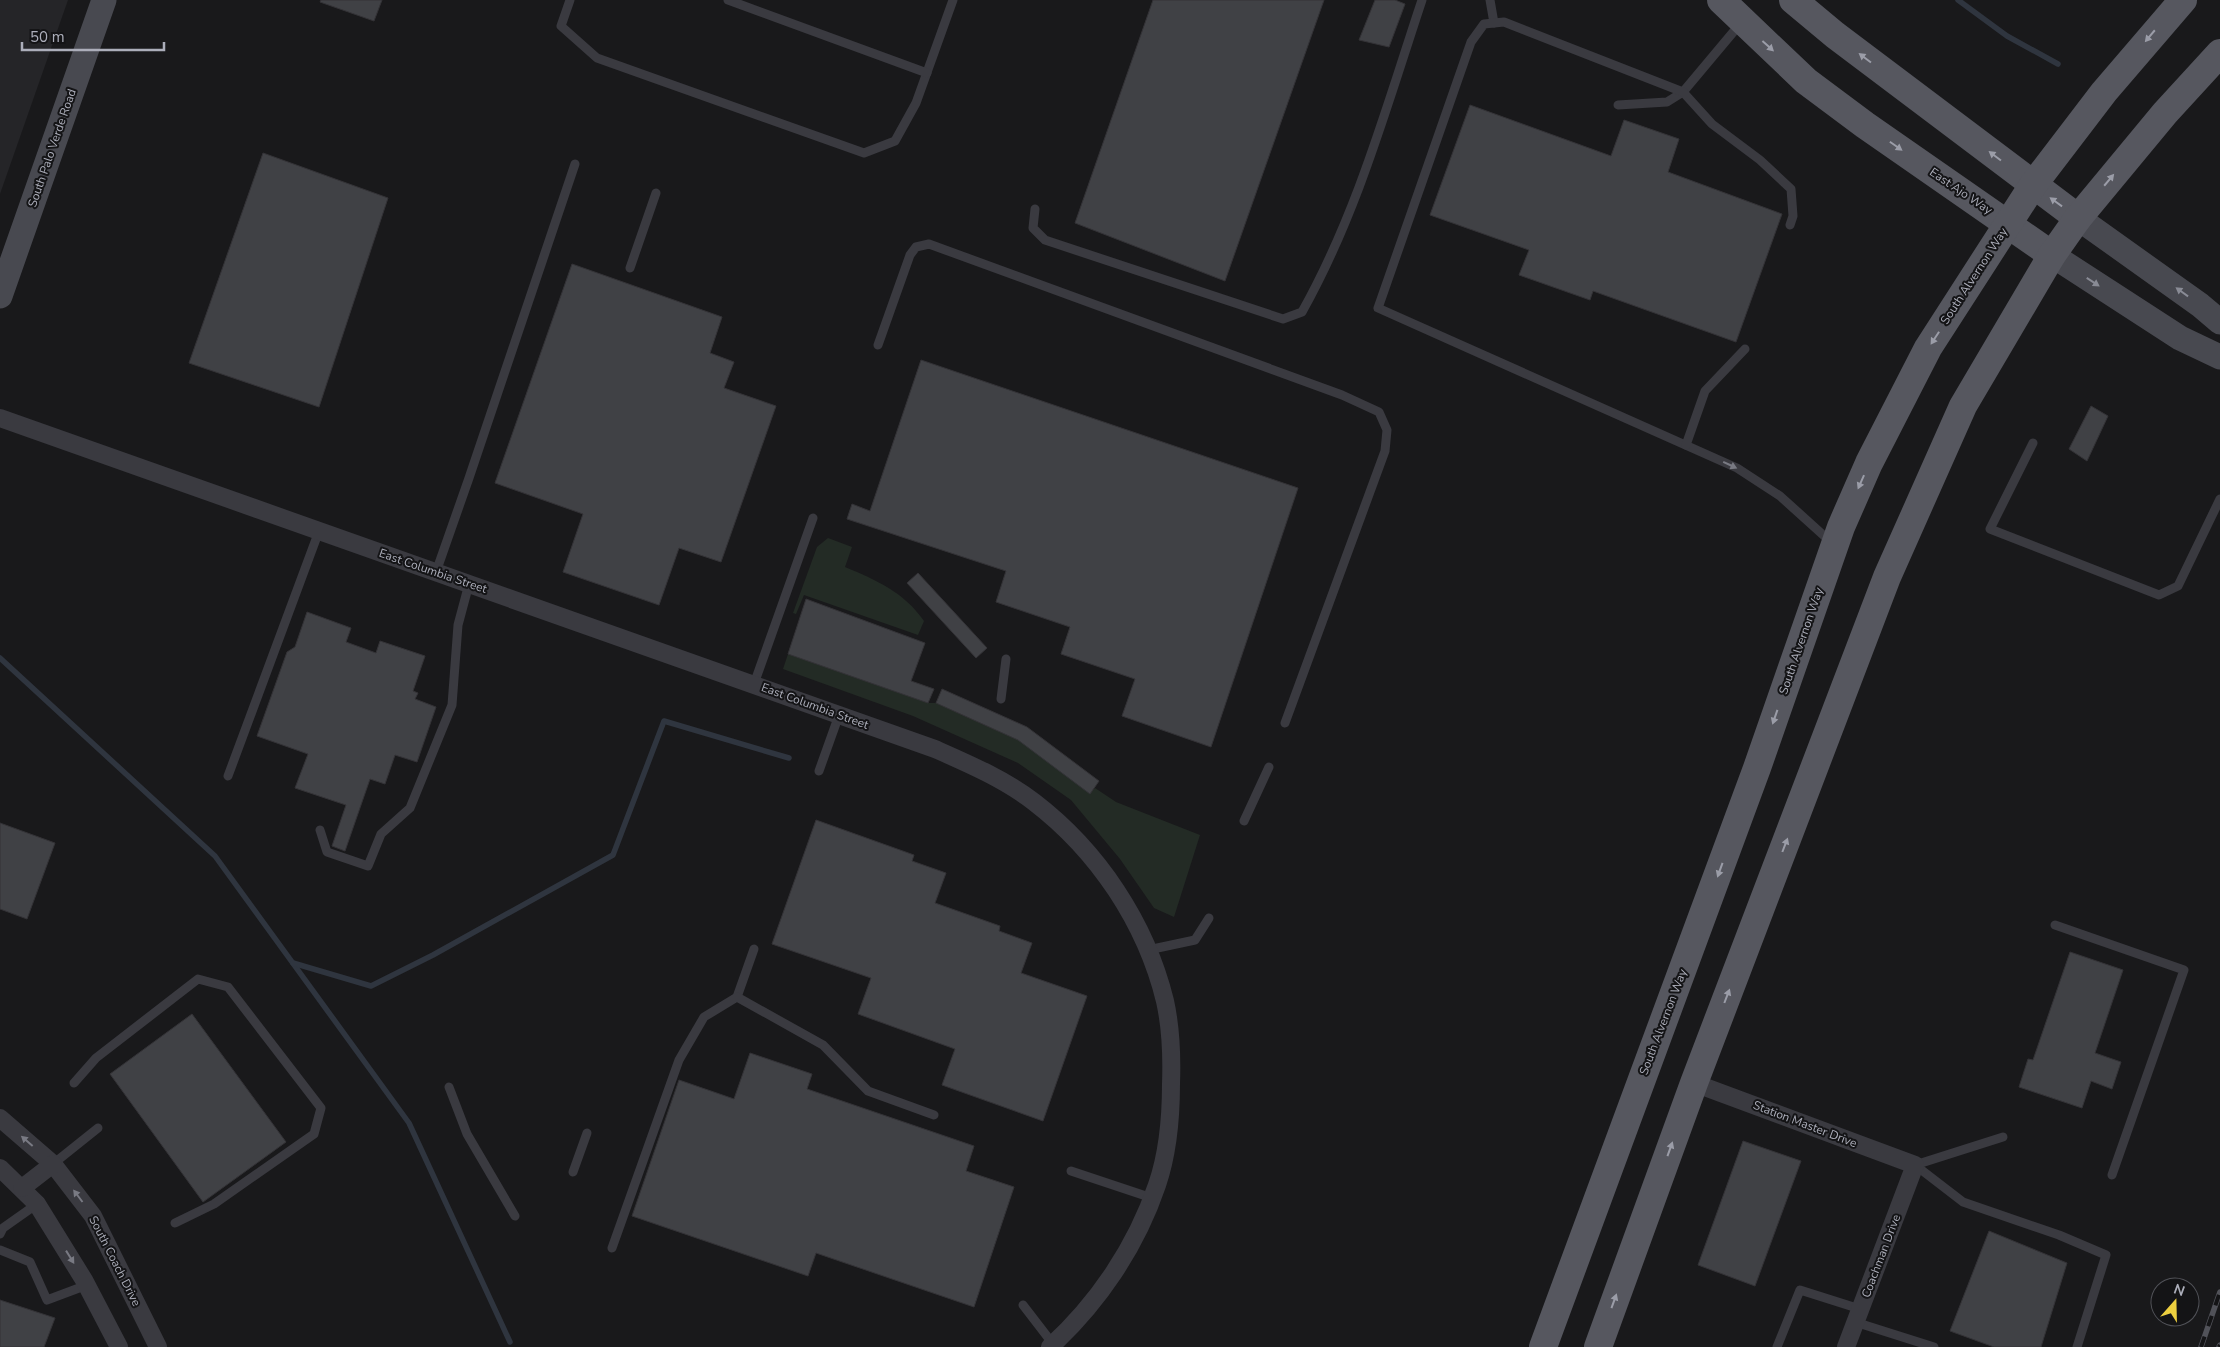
<svg xmlns="http://www.w3.org/2000/svg" width="2220" height="1347" viewBox="0 0 2220 1347" font-family="'Nunito Sans',sans-serif">
	<rect width="100%" height="100%" fill="#19191b"/>
	<polygon fill="#252528" points="0,0 68,0 0,194"/>
	<g fill="#232b25">
		<path d="M828 538 852 547 845 567C876 580 904 592 924 621L918 635 804 595 796 614 793 613 817 547Z"/>
		<polygon points="788,654 928,703 936,703 1021,741 1090,793 1095,788 1116,802 1200,835 1174,917 1154,908 1120,859 1071,800 1018,763 913,716 783,669"/>
	</g>
	<g fill="none" stroke-linecap="round" stroke-linejoin="round">
		<g stroke="#2f353f" stroke-width="5.5">
			<polyline points="1958,0 2007,36 2058,64"/>
			<polyline points="0,658 215,856 409,1123 510,1342"/>
			<polyline points="293,963 371,986 433,955 613,855 664,721 789,758"/>
		</g>
	</g>
	<g fill="#404145" stroke="#343337">
		<polygon points="321,0 382,0 374,21 320,2"/>
		<polygon points="1153,0 1324,0 1225,281 1075,223"/>
		<polygon points="1375,0 1395,0 1405,4 1389,47 1359,40"/>
		<polygon points="1470,105 1611,156 1624,120 1679,139 1668,172 1782,214 1736,342 1593,291 1590,300 1519,275 1529,250 1430,215"/>
		<polygon points="263,153 388,198 319,407 189,363"/>
		<polygon points="572,264 722,317 710,353 734,362 724,388 776,406 721,562 679,548 659,605 563,572 583,514 495,483"/>
		<polygon points="921,360 1298,488 1211,747 1122,716 1135,679 1061,654 1070,627 996,602 1006,571 847,519 852,504 870,511"/>
		<polygon points="2091,406 2108,416 2087,461 2069,449"/>
		<polygon points="918,573 987,648 976,658 907,583"/>
		<polygon points="806,599 925,643 911,681 934,689 928,703 788,654"/>
		<polygon points="307,612 351,628 346,642 376,653 380,641 425,656 413,691 418,693 415,699 436,707 417,762 395,755 385,784 370,779 345,851 332,846 346,805 295,788 308,754 257,736 287,652 295,647"/>
		<polygon points="942,689 1027,727 1099,781 1090,794 1018,740 936,703"/>
		<polygon points="816,820 914,855 912,861 946,873 935,903 1000,926 999,931 1032,943 1021,973 1087,996 1043,1121 942,1085 955,1049 858,1014 871,978 772,944"/>
		<polygon points="0,823 55,843 27,919 0,909"/>
		<polygon points="2070,952 2123,970 2095,1053 2121,1062 2112,1089 2091,1081 2082,1108 2019,1087 2028,1059 2033,1060"/>
		<polygon points="192,1014 286,1142 203,1202 110,1074"/>
		<polygon points="750,1053 812,1074 807,1089 974,1146 966,1171 1014,1187 974,1307 816,1253 808,1276 632,1216 679,1080 734,1099"/>
		<polygon points="1743,1141 1801,1161 1755,1286 1698,1265"/>
		<polygon points="1989,1231 2067,1263 2041,1347 1994,1347 1950,1331"/>
		<polygon points="0,1300 55,1318 44,1347 0,1347"/>
	</g>
	<g fill="none" stroke-linecap="round" stroke-linejoin="round">
		<g stroke="#3a3a40" stroke-width="9">
			<polyline points="570,0 561,26 597,58 864,153 895,141 916,103 953,0"/>
			<polyline points="728,0 927,73"/>
			<polyline points="1490,0 1494,23"/>
			<polyline points="1618,105 1667,102 1683,92 1740,24"/>
			<path d="M1035 209 1033 228 1045 240 1283 319 1302 312C1357 214 1387 105 1422 0"/>
			<polyline points="1790,225 1793,216 1791,189 1760,160 1712,124 1683,92 1504,22 1484,24 1471,42 1378,308 1737,468 1780,496 1832,543"/>
			<polyline points="630,268 656,193"/>
			<polyline points="878,345 910,255 916,247 929,244 1342,395 1379,412 1387,430 1385,451 1285,723"/>
			<polyline points="2033,443 1990,529 2159,595 2178,586 2220,499"/>
			<polyline points="1686,445 1705,391 1745,349"/>
			<polyline points="436,572 469,478 575,164"/>
			<polyline points="754,684 813,518"/>
			<polyline points="1001,699 1006,659"/>
			<polyline points="819,771 839,715"/>
			<polyline points="228,776 319,531"/>
			<polyline points="1244,821 1269,767"/>
			<polyline points="320,830 327,852 368,866 381,834 410,808 452,705 458,625 469,584"/>
			<polyline points="2055,925 2184,970 2112,1175"/>
			<polyline points="1148,950 1195,940 1209,918"/>
			<polyline points="737,997 754,949"/>
			<polyline points="74,1083 96,1058 198,979 228,987 321,1108 314,1134 214,1204 175,1223"/>
			<polyline points="449,1087 467,1134 515,1216"/>
			<polyline points="53,1164 98,1128"/>
			<polyline points="1915,1165 1963,1202 2059,1235 2106,1255 2077,1347"/>
			<polyline points="1915,1165 2003,1137"/>
			<polyline points="1071,1171 1152,1198"/>
			<polyline points="573,1172 587,1133"/>
			<polyline points="0,1234 3,1228 37,1204"/>
			<polyline points="612,1248 679,1060 704,1017 737,997 823,1045 868,1091 934,1115"/>
			<polyline points="0,1250 30,1262 47,1300 87,1285"/>
			<polyline points="1023,1305 1053,1344"/>
			<polyline points="1855,1322 1934,1347"/>
			<polyline points="1777,1347 1800,1290 1860,1309"/>
		</g>
		<g stroke="#3a3a40" stroke-width="18">
			<path d="M0 418 935 749C969 764 1004 779 1034 802 1098 851 1146 923 1165 1001 1171 1028 1172 1056 1171 1084 1171 1117 1168 1153 1157 1185 1136 1247 1098 1303 1050 1347"/>
			<polyline points="1694,1083 1915,1165 1846,1347"/>
			<polyline points="0,1118 53,1164 93,1216 158,1347"/>
			<polyline points="0,1168 37,1204 84,1280 119,1347"/>
			<polyline points="22,1188 53,1164"/>
		</g>
		<g stroke="#484950" stroke-width="25">
			<polyline points="2078,218 2200,305 2220,322"/>
			<polyline points="2052,255 2180,338 2220,357"/>
			<polyline points="0,296 104,0"/>
		</g>
		<g stroke="#56575f" stroke-width="28">
			<polyline points="1721,0 1806,81 1865,125 2052,255"/>
			<polyline points="1793,0 1835,35 2078,218"/>
			<polyline points="1543,1347 1757,768 1841,527 1869,463 1928,348 2033,185 2104,92 2183,0"/>
			<polyline points="1598,1347 1694,1083 1887,577 1963,406 2052,255 2078,218 2165,113 2220,53"/>
		</g>
		<g stroke="#515259" stroke-width="5.5">
			<g id="rail">
				<polyline points="2201,1347 2220,1292"/>
				<polyline points="2219,1347 2220,1345"/>
			</g>
		</g>
		<use href="#rail" stroke="#141416" stroke-width="4" stroke-dasharray="11" stroke-linecap="butt"/>
	</g>
	<defs><path id="oneway-solid" d="M-6-.8H1V-3.2L6.5 0L1 3.2V.8H-6Z" transform="scale(1.25)"/></defs>
	<g fill="#9b9da8">
		<use href="#oneway-solid" transform="translate(2150 36) rotate(130)"/>
		<use href="#oneway-solid" transform="translate(1768 46) rotate(42)"/>
		<use href="#oneway-solid" transform="translate(1865 58) rotate(-143)"/>
		<use href="#oneway-solid" transform="translate(1896 146) rotate(35)"/>
		<use href="#oneway-solid" transform="translate(1995 156) rotate(-143)"/>
		<use href="#oneway-solid" transform="translate(2109 180) rotate(-50)"/>
		<use href="#oneway-solid" transform="translate(2056 202) rotate(-144)"/>
		<use href="#oneway-solid" transform="translate(1935 338) rotate(123)"/>
		<use href="#oneway-solid" transform="translate(1861 482) rotate(114)"/>
		<use href="#oneway-solid" transform="translate(1775 717) rotate(109)"/>
		<use href="#oneway-solid" transform="translate(1785 845) rotate(-69)"/>
		<use href="#oneway-solid" transform="translate(1720 870) rotate(110)"/>
		<use href="#oneway-solid" transform="translate(1727 996) rotate(-69)"/>
		<use href="#oneway-solid" transform="translate(1670 1149) rotate(-70)"/>
		<use href="#oneway-solid" transform="translate(1614 1301) rotate(-70)"/>
	</g>
	<g fill="#898b95">
		<use href="#oneway-solid" transform="translate(2093 282) rotate(33)"/>
		<use href="#oneway-solid" transform="translate(2182 292) rotate(-144)"/>
	</g>
	<g fill="#797a83">
		<use href="#oneway-solid" transform="translate(1730 465) rotate(25)"/>
		<use href="#oneway-solid" transform="translate(27 1141) rotate(-139)"/>
		<use href="#oneway-solid" transform="translate(78 1196) rotate(-127)"/>
		<use href="#oneway-solid" transform="translate(70 1257) rotate(58)"/>
	</g>
	<g text-anchor="middle" dominant-baseline="central" stroke-width="4" stroke-linejoin="round" paint-order="stroke">
		<g font-size="12" fill="#acaeba" stroke="#141416">
			<text transform="translate(52 148) rotate(-71)">South Palo Verde Road</text>
			<text transform="translate(1961 191) rotate(34)">East Ajo Way</text>
			<text transform="translate(1974 276) rotate(-57)">South Alvernon Way</text>
			<text transform="translate(433 571) rotate(19)">East Columbia Street</text>
			<text transform="translate(1801 641) rotate(-71)">South Alvernon Way</text>
			<text transform="translate(815 706) rotate(20)">East Columbia Street</text>
			<text transform="translate(1663 1022) rotate(-69)">South Alvernon Way</text>
			<text transform="translate(1805 1124) rotate(21)">Station Master Drive</text>
			<text transform="translate(1881 1256) rotate(-69)">Coachman Drive</text>
			<text transform="translate(115 1261) rotate(63)">South Coach Drive</text>
		</g>
	</g>
	<g transform="translate(2175 1302) rotate(20)"><circle r="24" fill="#141416" stroke="#515258"/>
	<path d="M0-4L9 19L0 12L-9 19Z" fill="#edcf3f"/>
	<text y="-8" font-size="14" font-weight="bold" text-anchor="middle" fill="#acaeba">N</text>
	</g>
	<path d="M22 42v8h142v-8" fill="none" stroke="#acaeba" stroke-width="2.5"/>
	<text x="30" y="42" font-size="15" fill="#acaeba" stroke="#141416" stroke-width="4" paint-order="stroke">50 m</text>
</svg>
